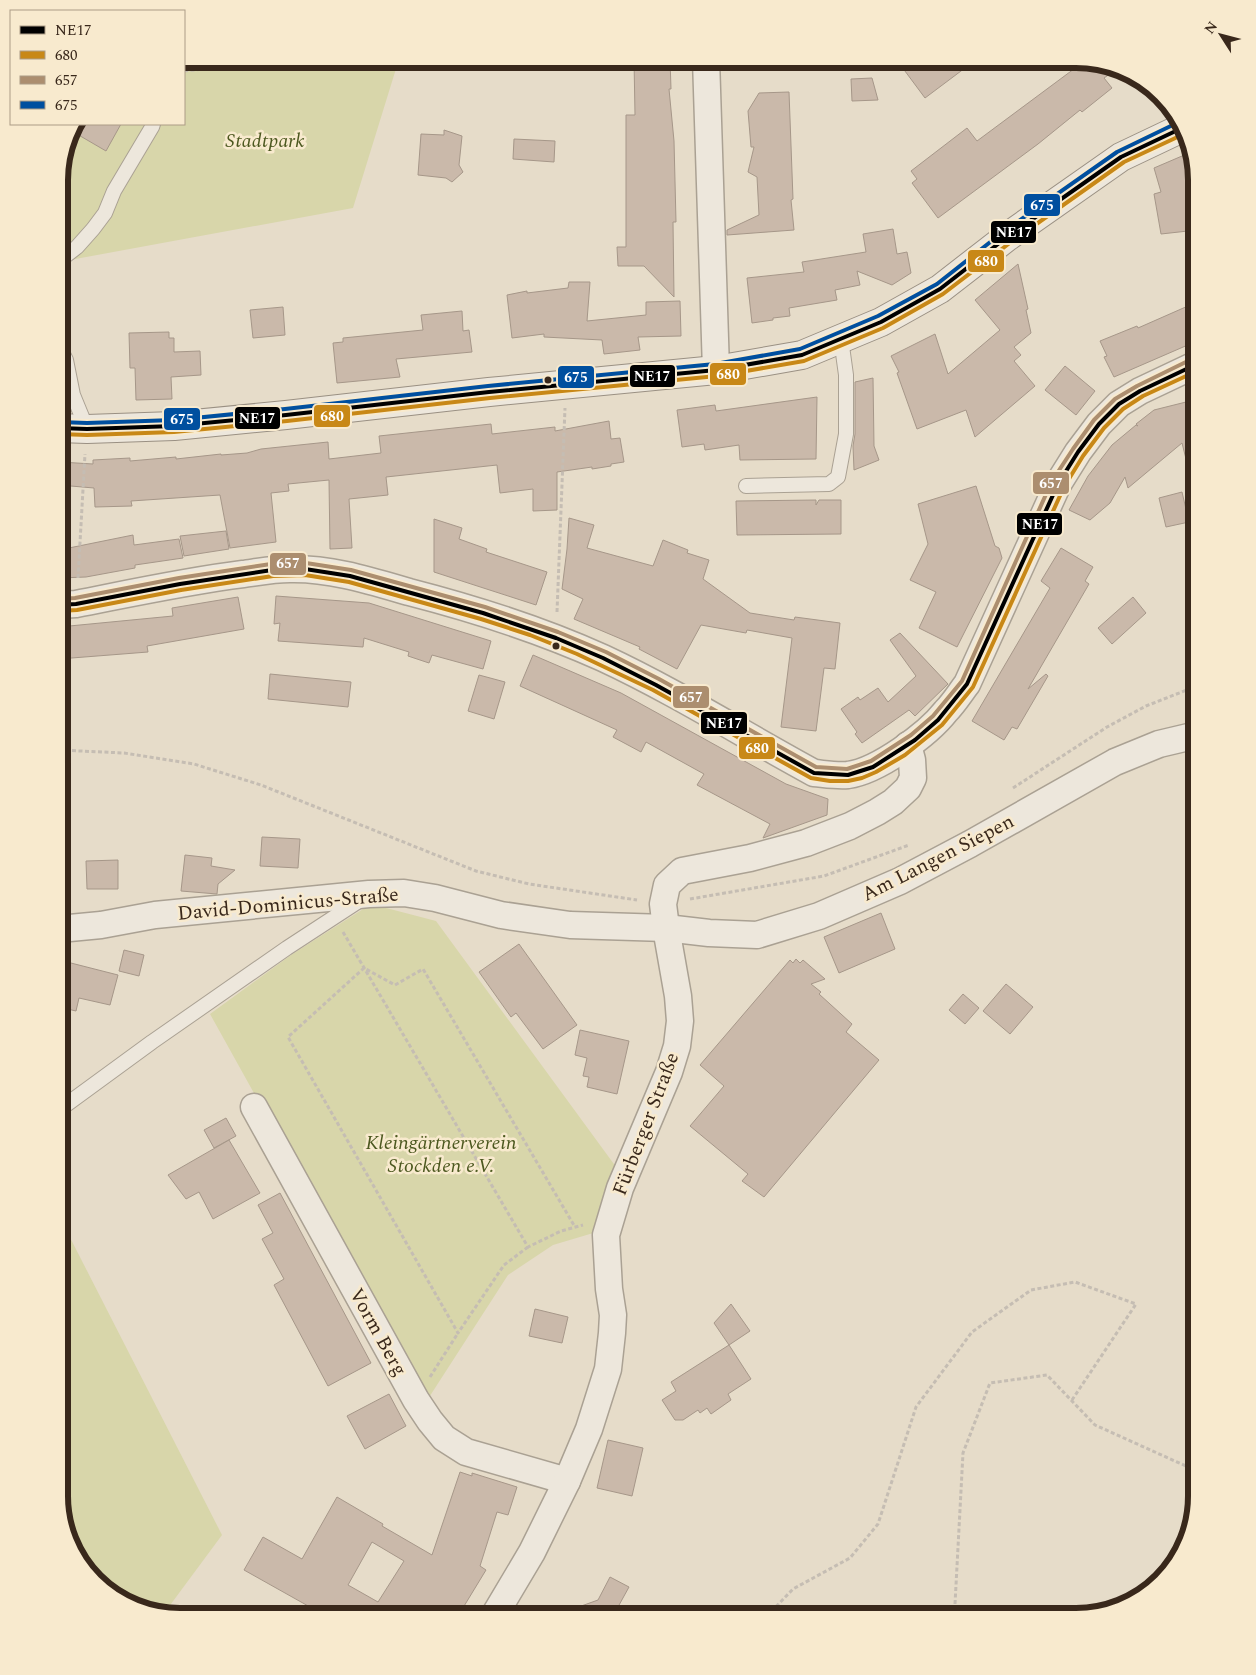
<svg xmlns="http://www.w3.org/2000/svg" width="1256" height="1675" viewBox="0 0 1256 1675" font-family="Spectral,serif">
	<rect width="100%" height="100%" fill="#e6dcc9"/>
	<g fill="#d8d6aa">
		<polygon points="184,59 399,59 353,208 59,262 59,171 71,126 73,124 184,124"/>
		<polygon points="371,904 436,921 619,1171 600,1231 553,1245 508,1275 426,1402 210,1014 291,955"/>
		<polygon points="59,1216 222,1535 165,1612 119,1600 79,1562 59,1495"/>
	</g>
	<g fill="#cab9aa" stroke="#a69789" fill-rule="evenodd">
		<polygon points="634,59 670,59 671,89 669,89 674,141 676,222 673,222 674,297 644,266 618,266 617,247 626,247 626,115 635,115"/>
		<polygon points="896,59 977,59 925,98"/>
		<polygon points="1086,60 1117,69 1104,78 1112,88 1082,112 1080,110 1038,144 938,218 912,183 917,179 911,171 967,128 977,141"/>
		<polygon points="872,78 878,100 852,101 851,79"/>
		<polygon points="789,92 793,199 791,200 794,230 727,235 727,230 759,215 757,177 748,172 754,147 751,147 748,111 759,93"/>
		<polygon points="73,124 121,124 106,151 70,130"/>
		<polygon points="444,130 462,136 459,165 463,172 452,182 446,178 418,175 421,134 444,135"/>
		<polygon points="514,139 555,141 554,162 513,159"/>
		<polygon points="1189,153 1197,180 1197,230 1161,234 1154,194 1161,192 1154,168"/>
		<polygon points="893,229 897,254 907,252 911,273 892,285 857,271 860,285 835,290 837,300 789,308 790,316 773,318 773,320 752,323 747,278 804,272 802,262 866,252 863,234"/>
		<polygon points="1018,264 1028,309 1026,310 1031,333 1014,347 1021,355 1014,361 1035,386 975,437 966,410 917,429 897,373 899,372 891,356 935,334 948,374 1000,330 975,300"/>
		<polygon points="569,282 590,282 587,321 646,315 646,302 680,301 681,336 638,337 640,350 604,354 602,340 544,337 544,334 512,338 507,295 527,291 527,293 568,288"/>
		<polygon points="1197,302 1197,341 1114,377 1104,357 1107,356 1100,341 1137,326 1138,328"/>
		<polygon points="283,307 285,335 253,338 250,310"/>
		<polygon points="462,311 463,331 469,330 472,352 396,359 400,377 337,383 333,343 343,342 343,338 423,330 421,315"/>
		<polygon points="169,332 169,338 174,338 174,352 200,351 201,375 171,377 172,399 136,400 135,368 130,368 129,333"/>
		<polygon points="1065,366 1095,391 1076,415 1045,390"/>
		<polygon points="873,378 874,446 879,460 854,470 853,446 855,434 855,382"/>
		<polygon points="817,397 816,459 740,460 739,445 705,450 704,444 682,447 677,410 715,405 716,411"/>
		<polygon points="1194,400 1197,412 1197,475 1190,475 1182,443 1128,488 1125,477 1110,503 1090,520 1069,510 1088,476 1112,445 1136,425 1138,426 1136,424 1154,410"/>
		<polygon points="609,421 611,439 620,438 624,462 611,464 611,466 592,469 592,467 557,472 557,510 533,511 533,489 500,493 497,465 386,477 388,495 349,499 352,548 330,549 329,480 288,484 289,491 271,493 276,542 230,548 220,495 131,501 132,506 95,507 94,488 59,485 60,462 93,464 93,460 130,458 130,461 176,457 176,459 221,454 221,455 247,453 261,449 328,442 329,459 381,453 379,436 491,424 492,434 555,427 555,431"/>
		<polygon points="976,486 995,546 999,548 1002,558 957,647 919,628 936,592 910,580 928,544 918,504"/>
		<polygon points="1182,492 1189,522 1166,527 1159,498"/>
		<polygon points="816,500 816,505 819,500 841,500 841,534 737,535 736,501"/>
		<polygon points="569,518 594,525 587,548 653,566 663,540 688,550 687,553 709,560 703,579 750,613 794,620 795,617 840,623 835,669 824,668 816,731 781,727 792,638 747,630 746,633 701,625 677,669 639,649 640,647 574,619 583,599 562,589 567,549"/>
		<polygon points="434,519 462,528 459,539 487,549 486,552 547,572 536,605 434,572"/>
		<polygon points="226,531 229,549 184,556 180,536"/>
		<polygon points="133,535 134,545 179,539 183,558 135,565 135,568 86,577 59,578 59,550"/>
		<polygon points="1061,548 1093,567 1085,581 1089,584 1028,689 1046,674 1048,676 1017,729 1012,727 1004,740 972,721 1050,588 1041,581"/>
		<polygon points="276,596 369,603 491,641 483,669 432,655 429,663 408,656 409,652 364,638 363,647 278,641 280,623 274,624"/>
		<polygon points="238,597 244,629 147,646 148,652 59,659 59,627 173,616 172,608"/>
		<polygon points="1133,597 1146,613 1112,644 1098,628"/>
		<polygon points="900,633 948,684 915,716 909,710 862,743 855,734 857,732 841,709 858,697 860,700 878,688 888,702 916,676 890,640"/>
		<polygon points="533,655 621,693 786,784 828,799 827,815 763,838 770,824 697,785 704,774 646,742 641,752 613,737 617,730 520,686"/>
		<polygon points="270,674 351,682 348,707 268,699"/>
		<polygon points="479,675 505,682 494,719 468,711"/>
		<polygon points="262,837 300,839 298,868 260,866"/>
		<polygon points="185,855 212,858 211,866 235,870 218,884 217,894 181,891"/>
		<polygon points="118,860 118,889 87,889 86,861"/>
		<polygon points="881,913 895,949 839,973 824,937"/>
		<polygon points="519,944 577,1025 543,1049 516,1013 511,1017 479,972"/>
		<polygon points="124,950 144,955 139,976 119,971"/>
		<polygon points="796,959 800,963 803,960 825,979 811,984 821,992 819,994 852,1024 846,1032 879,1060 764,1197 742,1181 748,1174 690,1126 724,1086 700,1065 790,960 793,963"/>
		<polygon points="67,962 118,975 110,1005 79,998 76,1011 59,1007 59,994"/>
		<polygon points="1006,984 1033,1007 1010,1034 983,1011"/>
		<polygon points="963,994 979,1008 965,1024 949,1010"/>
		<polygon points="580,1030 629,1041 617,1094 587,1087 589,1077 583,1076 587,1058 575,1055"/>
		<polygon points="226,1118 236,1136 214,1148 204,1130"/>
		<polygon points="229,1140 260,1193 213,1219 199,1192 186,1199 168,1175"/>
		<polygon points="280,1193 371,1363 328,1386 274,1285 284,1279 262,1239 273,1233 258,1205"/>
		<polygon points="731,1304 750,1331 729,1345 714,1323"/>
		<polygon points="535,1309 568,1317 562,1343 529,1336"/>
		<polygon points="729,1345 751,1379 728,1394 731,1400 711,1414 707,1408 700,1413 698,1410 683,1420 675,1420 662,1400 676,1391 671,1382"/>
		<polygon points="389,1394 406,1426 365,1449 347,1416"/>
		<polygon points="608,1440 643,1448 632,1496 597,1488"/>
		<path d="M460 1472 472 1476V1473L517 1487 508 1515 497 1512 480 1566 486 1570 458 1616H326L244 1570 263 1537 302 1559 337 1497 383 1524 382 1526 432 1555ZM372 1542 404 1561 378 1602 348 1585Z"/>
		<polygon points="610,1577 629,1587 613,1616 559,1616 559,1614 598,1600"/>
	</g>
	<g fill="none" stroke-linecap="round" stroke-linejoin="round">
		<g stroke="#aaa193" stroke-width="16">
			<g id="lane">
				<polyline points="59,261 77,247 93,229 105,213 114,191 152,127 153,124"/>
				<polyline points="59,346 66,360 73,395 87,429"/>
				<polyline points="746,486 829,484 838,477 846,434 846,375 841,339"/>
				<polyline points="59,1110 152,1042 287,948 362,899"/>
			</g>
		</g>
		<g stroke="#aaa193" stroke-width="29">
			<g id="street">
				<polyline points="706,59 716,370"/>
				<path d="M59 605 76 604C132 593 187 581 243 574 258 572 274 569 290 569 330 568 371 581 409 592 475 609 541 630 603 658 674 691 744 735 814 773 825 774 836 776 848 775 878 771 928 734 946 711 954 703 960 693 967 684L1058 484 1078 452 1099 424 1119 404 1140 391 1197 364"/>
				<polyline points="59,929 101,925 155,915 369,894 404,893 435,898 501,915 570,925 666,928 709,933 757,935 819,916 900,881 970,844 1115,762 1159,744 1197,735"/>
				<polyline points="254,1107 416,1400 430,1421 444,1438 466,1452 567,1481"/>
				<polyline points="494,1616 532,1552 567,1481 589,1429 608,1369 612,1333 613,1315 609,1289 606,1235 620,1188 669,1072 677,1046 680,1021 678,996 666,928 663,904 667,885 682,871 750,858 806,843 850,826 877,812 893,802 908,788 913,778 912,760 908,745"/>
			</g>
		</g>
		<g stroke="#9a9083" stroke-width="30">
			<polyline id="secondary" points="59,428 87,429 174,426 286,415 489,392 716,370 802,355 881,322 940,289 1007,237 1121,157 1182,128"/>
		</g>
		<g stroke="#c5bdb3" stroke-width="3" stroke-dasharray="4 2.5" stroke-linecap="butt">
			<polyline points="184,71 264,63 281,59"/>
			<polyline points="78,578 85,454"/>
			<polyline points="557,612 565,408"/>
			<polyline points="59,750 124,753 194,764 261,785 476,871 529,884 637,900"/>
			<polyline points="1013,788 1107,727 1146,706 1197,686"/>
			<polyline points="690,899 824,876 909,845"/>
			<polyline points="343,932 528,1247 561,1231 583,1225"/>
			<polyline points="528,1247 504,1265 458,1333 288,1037 364,968 395,985 423,969 575,1227"/>
			<polyline points="430,1377 458,1333"/>
			<polyline points="767,1616 793,1589 850,1558 878,1524 916,1407 972,1332 1031,1290 1075,1282 1136,1304 1072,1400"/>
			<polyline points="950,1616 955,1604 963,1453 990,1383 1047,1375 1095,1425 1197,1471"/>
		</g>
		<use href="#lane" stroke="#ede7dc" stroke-width="14"/>
		<use href="#street" stroke="#ede7dc" stroke-width="26"/>
		<use href="#secondary" stroke="#ede7dc" stroke-width="28"/>
		<g stroke="#f8eace" stroke-width="8">
			<g id="bus-1">
				<polyline points="59,428 87,429 174,426 286,415 489,392 716,370 802,355 881,322 940,289 1007,237 1121,157 1182,128"/>
				<polyline points="59,605 76,604 180,584 272,570 305,569 350,576 483,613 556,638 603,658 656,685 814,773 848,775 873,767 915,740 938,720 967,684 1058,484 1078,452 1099,424 1119,404 1140,391 1197,364"/>
			</g>
		</g>
		<g stroke="#f8eace" stroke-width="8">
			<g id="bus-2">
				<polyline points="59,434 87,435 174,432 287,421 490,398 717,376 804,361 883,328 943,294 1011,242 1124,162 1184,134"/>
				<polyline points="59,611 77,610 181,590 273,576 305,575 349,582 481,619 530,635 577,654 653,690 811,778 830,781 848,781 862,778 876,772 905,755 942,725 973,687 1064,487 1083,456 1104,428 1123,409 1143,396 1197,371"/>
			</g>
		</g>
		<g stroke="#f8eace" stroke-width="8">
			<polyline id="bus-3" points="59,599 75,598 179,578 271,564 306,563 351,570 485,607 558,632 606,652 659,679 816,767 847,769 871,761 911,735 933,716 962,681 1052,481 1073,449 1094,420 1115,399 1137,386 1194,358"/>
		</g>
		<g stroke="#f8eace" stroke-width="8">
			<polyline id="bus-4" points="59,422 87,423 174,420 285,409 488,386 715,364 800,349 878,316 937,284 1003,232 1117,152 1179,122"/>
		</g>
		<use href="#bus-1" stroke="#000" stroke-width="4"/>
		<use href="#bus-2" stroke="#c88817" stroke-width="4"/>
		<use href="#bus-3" stroke="#ac8e6f" stroke-width="4"/>
		<use href="#bus-4" stroke="#004f9f" stroke-width="4"/>
	</g>
	<g fill="#39281b" stroke="#f8eace" stroke-width="2">
		<circle cx="548" cy="380" r="4.5"/>
		<circle cx="556" cy="646" r="4.5"/>
	</g>
	<g text-anchor="middle" dominant-baseline="central" stroke-width="5" stroke-linejoin="round" paint-order="stroke">
		<g font-size="20" font-style="italic" fill="#4c581f" stroke="#f8eace">
			<text x="265" y="141">Stadtpark</text>
			<text x="441" y="1143">Kleingärtnerverein<tspan x="441" dy="23">Stockden e.V.</tspan></text>
		</g>
		<g font-size="20" fill="#39281b" stroke="#f8eace">
			<text transform="translate(938 858) rotate(-27)">Am Langen Siepen</text>
			<text transform="translate(288 904) rotate(-5)">David-Dominicus-Straße</text>
			<text transform="translate(646 1124) rotate(-69)">Fürberger Straße</text>
			<text transform="translate(378 1332) rotate(61)">Vorm Berg</text>
		</g>
	</g>
	<path d="M0 0H1256V1675H0ZM180 68H1076A112 112 0 0 1 1188 180V1496A112 112 0 0 1 1076 1608H180A112 112 0 0 1 68 1496V180A112 112 0 0 1 180 68Z" fill="#f8eace" fill-rule="evenodd"/>
	<path fill="none" stroke="#39281b" stroke-width="6" d="M180 68H1076A112 112 0 0 1 1188 180V1496A112 112 0 0 1 1076 1608H180A112 112 0 0 1 68 1496V180A112 112 0 0 1 180 68Z"/>
	<g stroke="#f8eace" stroke-width="2">
		<rect x="1023" y="193" width="38" height="24" rx="5" fill="#004f9f"/>
		<rect x="990" y="220" width="47" height="24" rx="5" fill="#000"/>
		<rect x="967" y="249" width="38" height="24" rx="5" fill="#c88817"/>
		<rect x="709" y="362" width="38" height="24" rx="5" fill="#c88817"/>
		<rect x="629" y="364" width="47" height="24" rx="5" fill="#000"/>
		<rect x="557" y="365" width="38" height="24" rx="5" fill="#004f9f"/>
		<rect x="313" y="404" width="38" height="24" rx="5" fill="#c88817"/>
		<rect x="234" y="406" width="47" height="24" rx="5" fill="#000"/>
		<rect x="163" y="407" width="38" height="24" rx="5" fill="#004f9f"/>
		<rect x="1032" y="471" width="38" height="24" rx="5" fill="#ac8e6f"/>
		<rect x="1016" y="512" width="47" height="24" rx="5" fill="#000"/>
		<rect x="269" y="552" width="38" height="24" rx="5" fill="#ac8e6f"/>
		<rect x="672" y="685" width="38" height="24" rx="5" fill="#ac8e6f"/>
		<rect x="700" y="711" width="48" height="24" rx="5" fill="#000"/>
		<rect x="738" y="736" width="38" height="24" rx="5" fill="#c88817"/>
	</g>
	<g font-size="14" text-anchor="middle" font-weight="bold" fill="#fff">
		<text x="1042" y="210">675</text>
		<text x="1014" y="237">NE17</text>
		<text x="986" y="266">680</text>
		<text x="728" y="379">680</text>
		<text x="652" y="381">NE17</text>
		<text x="576" y="382">675</text>
		<text x="332" y="421">680</text>
		<text x="257" y="423">NE17</text>
		<text x="182" y="424">675</text>
		<text x="1051" y="488">657</text>
		<text x="1040" y="529">NE17</text>
		<text x="288" y="568">657</text>
		<text x="691" y="702">657</text>
		<text x="724" y="728">NE17</text>
		<text x="757" y="753">680</text>
	</g>
	<rect x="10" y="10" width="175" height="115" fill="#f8eace" stroke="#ac9c86"/>
	<rect x="20" y="26" width="25" height="8" fill="#000000" stroke="#ac9c86"/>
	<text x="55" y="35" font-size="15" fill="#39281b">NE17</text>
	<rect x="20" y="51" width="25" height="8" fill="#c88817" stroke="#ac9c86"/>
	<text x="55" y="60" font-size="15" fill="#39281b">680</text>
	<rect x="20" y="76" width="25" height="8" fill="#ac8e6f" stroke="#ac9c86"/>
	<text x="55" y="85" font-size="15" fill="#39281b">657</text>
	<rect x="20" y="101" width="25" height="8" fill="#004f9f" stroke="#ac9c86"/>
	<text x="55" y="110" font-size="15" fill="#39281b">675</text>
	<g transform="translate(1221 35) rotate(306)" stroke="#f8eace" stroke-width="4" paint-order="stroke">
	<path d="M0-4L9 19L0 12L-9 19Z" fill="#39281b"/>
	<text y="-8" font-size="14" font-weight="bold" text-anchor="middle" fill="#39281b">N</text>
	</g>
</svg>
